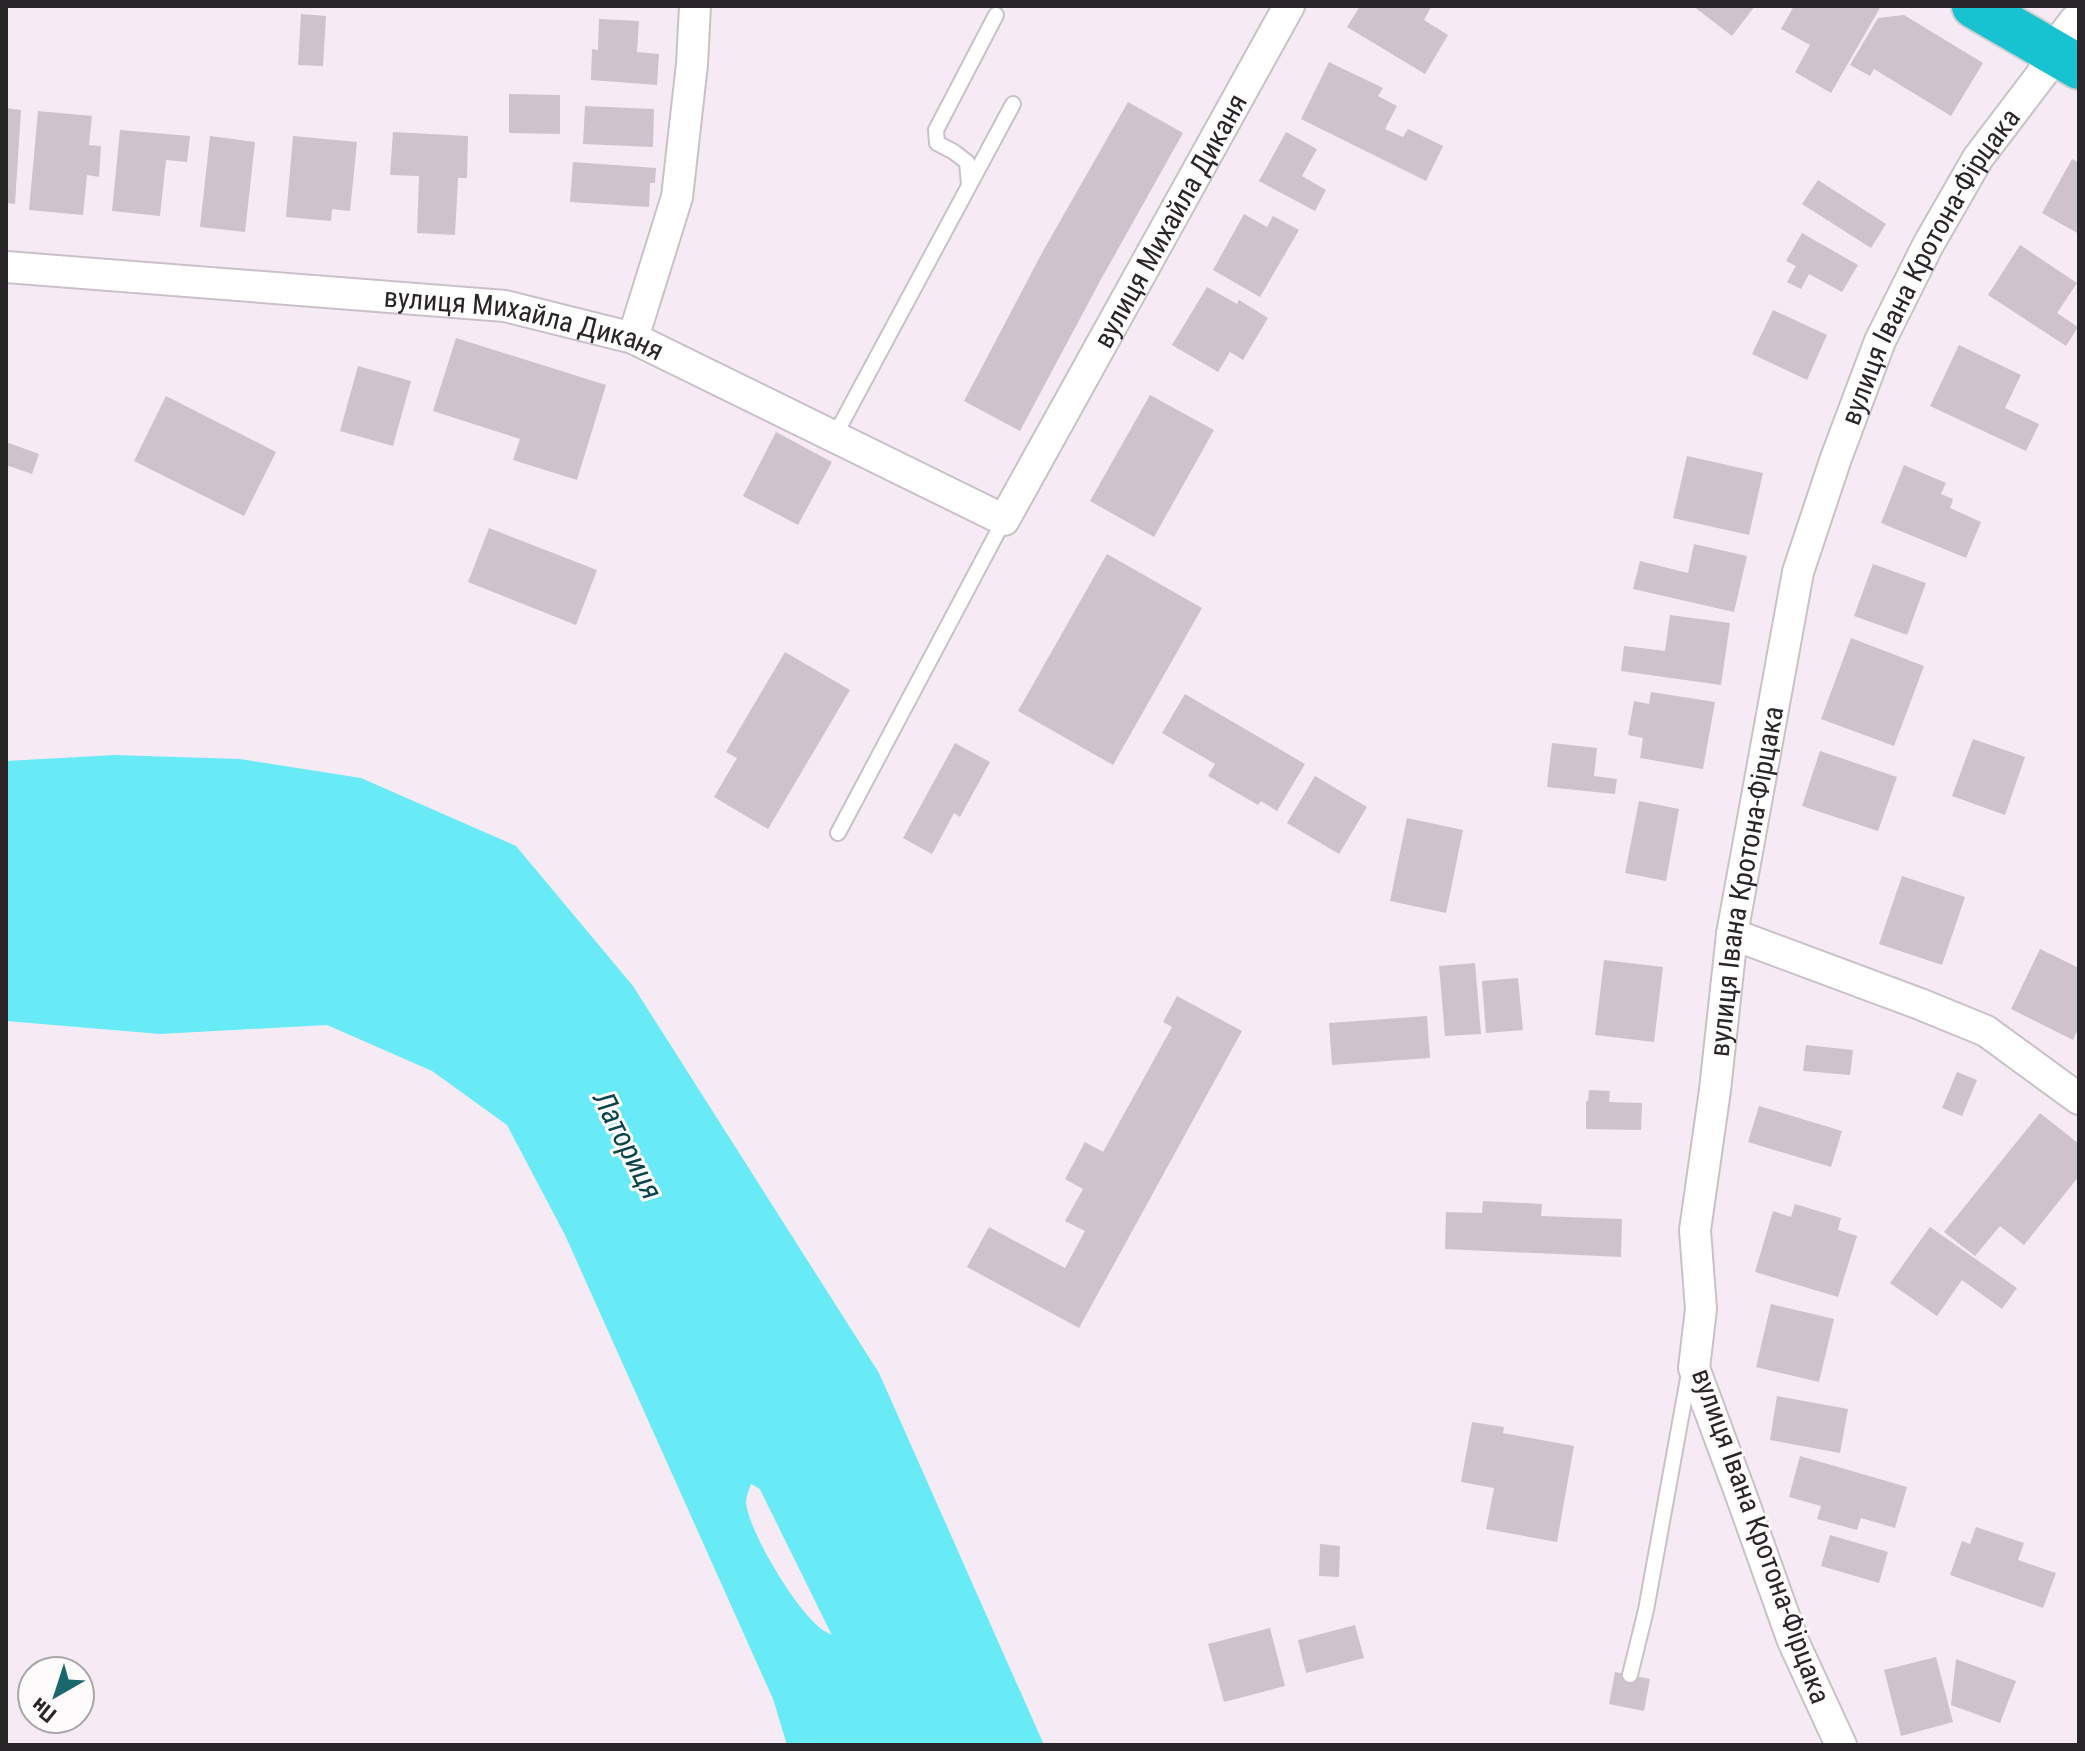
<svg xmlns="http://www.w3.org/2000/svg" width="2085" height="1751" viewBox="0 0 2085 1751" font-family="'Roboto Condensed',sans-serif">
	<rect width="100%" height="100%" fill="#f6ebf5"/>
	<path fill="#69ebf7" fill-rule="evenodd" d="M115 755 240 759 361 778 516 846 633 986 879 1373 1044 1745H787L773 1699 565 1235 507 1125 432 1071 327 1025 160 1034 6 1021V761ZM751 1484 766 1492 822 1531 840 1555 849 1580 864 1593 868 1617 855 1636C844 1639 837 1638 826 1632 800 1618 748 1531 746 1502 746 1496 749 1490 751 1484Z"/>
	<g fill="none" stroke-linecap="round" stroke-linejoin="round">
		<polyline stroke="#69ebf7" stroke-width="68" points="775,1443 924,1745"/>
	</g>
	<g fill="#cec3cd">
		<polygon points="1360,6 1431,7 1424,20 1448,35 1425,74 1347,27"/>
		<polygon points="1693,6 1755,6 1732,36"/>
		<polygon points="1794,6 1881,6 1831,93 1795,72 1810,45 1781,29"/>
		<polygon points="301,14 326,16 323,66 298,65"/>
		<polygon points="1904,15 1983,63 1951,116 1874,69 1870,76 1850,65 1878,18"/>
		<polygon points="599,19 639,21 637,52 659,54 657,85 591,80 592,49 598,50"/>
		<polygon points="1329,62 1383,88 1378,96 1397,106 1385,129 1403,137 1408,129 1443,146 1426,181 1301,119"/>
		<polygon points="509,94 560,95 560,134 509,133"/>
		<polygon points="1128,102 1183,133 1099,283 1020,431 964,401 1043,251"/>
		<polygon points="585,106 654,109 653,147 583,144"/>
		<polygon points="6,108 21,110 15,204 6,203"/>
		<polygon points="38,111 92,116 89,145 101,146 99,177 87,175 83,215 29,210"/>
		<polygon points="120,130 190,136 187,162 166,160 160,216 112,211"/>
		<polygon points="393,132 468,136 467,178 458,178 455,235 417,233 419,176 390,175"/>
		<polygon points="1286,132 1317,149 1302,176 1326,190 1315,211 1259,181"/>
		<polygon points="210,136 255,142 245,232 200,227"/>
		<polygon points="293,136 357,142 350,211 332,209 331,221 286,217"/>
		<polygon points="2072,159 2079,163 2079,234 2042,213"/>
		<polygon points="573,162 656,168 655,183 650,183 649,207 570,202"/>
		<polygon points="1818,180 1886,224 1871,248 1802,204"/>
		<polygon points="1244,214 1267,227 1273,216 1299,230 1260,297 1213,270"/>
		<polygon points="1802,233 1858,265 1842,292 1809,274 1801,289 1787,282 1796,266 1786,261"/>
		<polygon points="2020,245 2077,283 2057,313 2078,327 2066,346 1988,295"/>
		<polygon points="1207,287 1237,304 1239,300 1268,318 1243,360 1230,352 1218,372 1172,345"/>
		<polygon points="1773,310 1827,335 1807,380 1752,354"/>
		<polygon points="456,338 606,385 577,480 513,460 520,439 433,411"/>
		<polygon points="1959,345 2021,375 2005,408 2039,424 2026,451 1930,406"/>
		<polygon points="358,366 411,381 393,446 340,431"/>
		<polygon points="1150,395 1214,430 1154,537 1090,501"/>
		<polygon points="166,396 276,452 244,516 134,461"/>
		<polygon points="776,432 832,462 798,525 743,496"/>
		<polygon points="6,442 39,454 32,474 6,465"/>
		<polygon points="1687,456 1763,473 1749,535 1673,518"/>
		<polygon points="1904,465 1946,483 1941,494 1953,499 1950,508 1981,522 1966,558 1881,523"/>
		<polygon points="489,528 597,570 576,625 468,582"/>
		<polygon points="1694,544 1747,556 1734,612 1633,589 1640,561 1688,573"/>
		<polygon points="1107,554 1202,608 1113,765 1018,711"/>
		<polygon points="1873,564 1926,583 1907,635 1854,616"/>
		<polygon points="1670,615 1730,623 1721,685 1621,671 1624,646 1665,651"/>
		<polygon points="1851,638 1924,666 1894,746 1821,719"/>
		<polygon points="785,652 850,690 768,829 714,797 737,758 726,752"/>
		<polygon points="1651,692 1715,702 1703,769 1640,758 1643,738 1628,735 1634,701 1649,704"/>
		<polygon points="1185,694 1305,764 1277,811 1261,801 1258,805 1208,776 1215,764 1162,733"/>
		<polygon points="1973,739 2025,757 2005,815 1952,796"/>
		<polygon points="955,743 990,762 960,817 954,813 932,854 903,838"/>
		<polygon points="1552,743 1597,748 1594,776 1617,779 1615,794 1547,787"/>
		<polygon points="1820,751 1897,777 1878,831 1802,806"/>
		<polygon points="1315,776 1367,807 1339,854 1287,823"/>
		<polygon points="1639,801 1679,809 1666,881 1625,873"/>
		<polygon points="1407,818 1463,830 1446,913 1390,901"/>
		<polygon points="1902,876 1965,897 1942,965 1879,944"/>
		<polygon points="2040,949 2079,968 2079,1027 2073,1040 2011,1009"/>
		<polygon points="1604,960 1663,967 1654,1042 1595,1035"/>
		<polygon points="1475,963 1481,1034 1445,1036 1439,966"/>
		<polygon points="1518,978 1523,1030 1486,1033 1482,981"/>
		<polygon points="1177,996 1242,1031 1079,1328 967,1267 989,1227 1065,1268 1085,1231 1065,1221 1083,1189 1065,1179 1085,1142 1103,1152 1172,1027 1163,1022"/>
		<polygon points="1427,1016 1430,1058 1332,1065 1329,1023"/>
		<polygon points="1806,1045 1853,1050 1850,1075 1803,1071"/>
		<polygon points="1957,1072 1977,1080 1962,1116 1942,1108"/>
		<polygon points="1589,1090 1610,1091 1609,1102 1642,1103 1641,1130 1586,1129 1586,1101 1588,1101"/>
		<polygon points="1759,1106 1842,1131 1831,1167 1748,1142"/>
		<polygon points="2040,1113 2079,1144 2079,1176 2024,1245 2000,1226 1975,1256 1944,1232"/>
		<polygon points="1483,1201 1542,1204 1541,1216 1622,1219 1621,1257 1445,1249 1446,1212 1482,1213"/>
		<polygon points="1795,1204 1841,1218 1838,1230 1857,1236 1838,1297 1755,1272 1773,1211 1791,1217"/>
		<polygon points="1930,1227 2017,1288 2002,1309 1962,1280 1937,1316 1890,1283"/>
		<polygon points="1771,1304 1834,1319 1819,1382 1756,1367"/>
		<polygon points="1777,1396 1848,1409 1840,1453 1770,1440"/>
		<polygon points="1472,1422 1504,1427 1503,1433 1574,1446 1557,1542 1486,1529 1494,1488 1461,1482"/>
		<polygon points="1800,1456 1907,1487 1895,1528 1861,1518 1857,1530 1817,1519 1821,1506 1789,1497"/>
		<polygon points="1976,1527 2024,1543 2018,1560 2056,1573 2043,1608 1950,1575 1962,1541 1970,1544"/>
		<polygon points="1830,1535 1888,1552 1879,1583 1821,1566"/>
		<polygon points="1320,1544 1340,1546 1339,1577 1319,1576"/>
		<polygon points="1355,1625 1364,1658 1306,1673 1298,1640"/>
		<polygon points="1270,1628 1285,1686 1224,1702 1208,1644"/>
		<polygon points="1936,1657 1953,1722 1901,1736 1884,1670"/>
		<polygon points="1956,1659 2016,1681 2000,1723 1951,1705"/>
		<polygon points="1615,1672 1650,1679 1644,1711 1609,1704"/>
	</g>
	<g fill="none" stroke-linecap="round" stroke-linejoin="round">
		<g stroke="#cbc0ca" stroke-width="18">
			<g id="lane">
				<polyline points="969,185 967,162 954,152 937,143 936,130 996,15"/>
				<polyline points="834,437 1013,104"/>
				<polyline points="838,833 1004,520"/>
				<polyline points="1630,1675 1646,1610 1689,1373"/>
			</g>
		</g>
		<g stroke="#cbc0ca" stroke-width="34">
			<g id="street">
				<path id="s1" d="M6 267 505 306 633 338 1004 520 1289 6"/>
				<polyline points="633,338 677,197 692,64 695,6"/>
				<polyline points="1732,934 1920,1004 1986,1031 2079,1099"/>
				<path id="s2" d="M1841 1745 1793 1641 1741 1495 1694 1368 1701 1309 1695 1230 1715 1090 1732 934 1798 572 1836 458 1880 341 1928 245 1978 158 2057 54"/>
			</g>
		</g>
		<g stroke="#cbc0ca" stroke-width="46">
			<polyline id="secondary" points="2057,54 2079,25"/>
		</g>
		<g stroke="#d0cfd0" stroke-width="48">
			<polyline id="highway" points="1974,6 2079,67"/>
		</g>
		<use href="#lane" stroke="#fff" stroke-width="14"/>
		<use href="#street" stroke="#fff" stroke-width="30"/>
		<use href="#secondary" stroke="#fff" stroke-width="42"/>
		<use href="#highway" stroke="#18c3d1" stroke-width="44"/>
	</g>
	<g text-anchor="middle" dominant-baseline="central" stroke-width="6" stroke-linejoin="round" paint-order="stroke">
		<g font-size="28" fill="#2a2529" stroke="#fefbfd">
			<text stroke="none"><textPath href="#s1" startOffset="1388">вулиця Михайла Диканя</textPath></text>
			<text stroke="none"><textPath href="#s2" startOffset="1544">вулиця Івана Кротона-Фірцака</textPath></text>
			<text stroke="none"><textPath href="#s1" startOffset="522">вулиця Михайла Диканя</textPath></text>
			<text stroke="none"><textPath href="#s2" startOffset="896">вулиця Івана Кротона-Фірцака</textPath></text>
			<text transform="translate(1761 1536) rotate(70)">вулиця Івана Кротона-Фірцака</text>
		</g>
		<g font-size="30" font-style="italic" fill="#06454a" stroke="#fefbfd">
			<text transform="translate(628 1145) rotate(63)">Латориця</text>
		</g>
	</g>
	<rect width="2085" height="1751" fill="none" stroke="#2a2529" stroke-width="16"/>
	<g transform="translate(56 1695) rotate(219)"><circle r="38" fill="#fefbfd" stroke="#a9a5a8" stroke-width="2"/>
	<path d="M0-6L14 30L0 20L-14 30Z" fill="#1a676e"/>
	<text y="-12" font-size="22" font-weight="bold" text-anchor="middle" fill="#2a2529">Пн</text>
	</g>
</svg>
